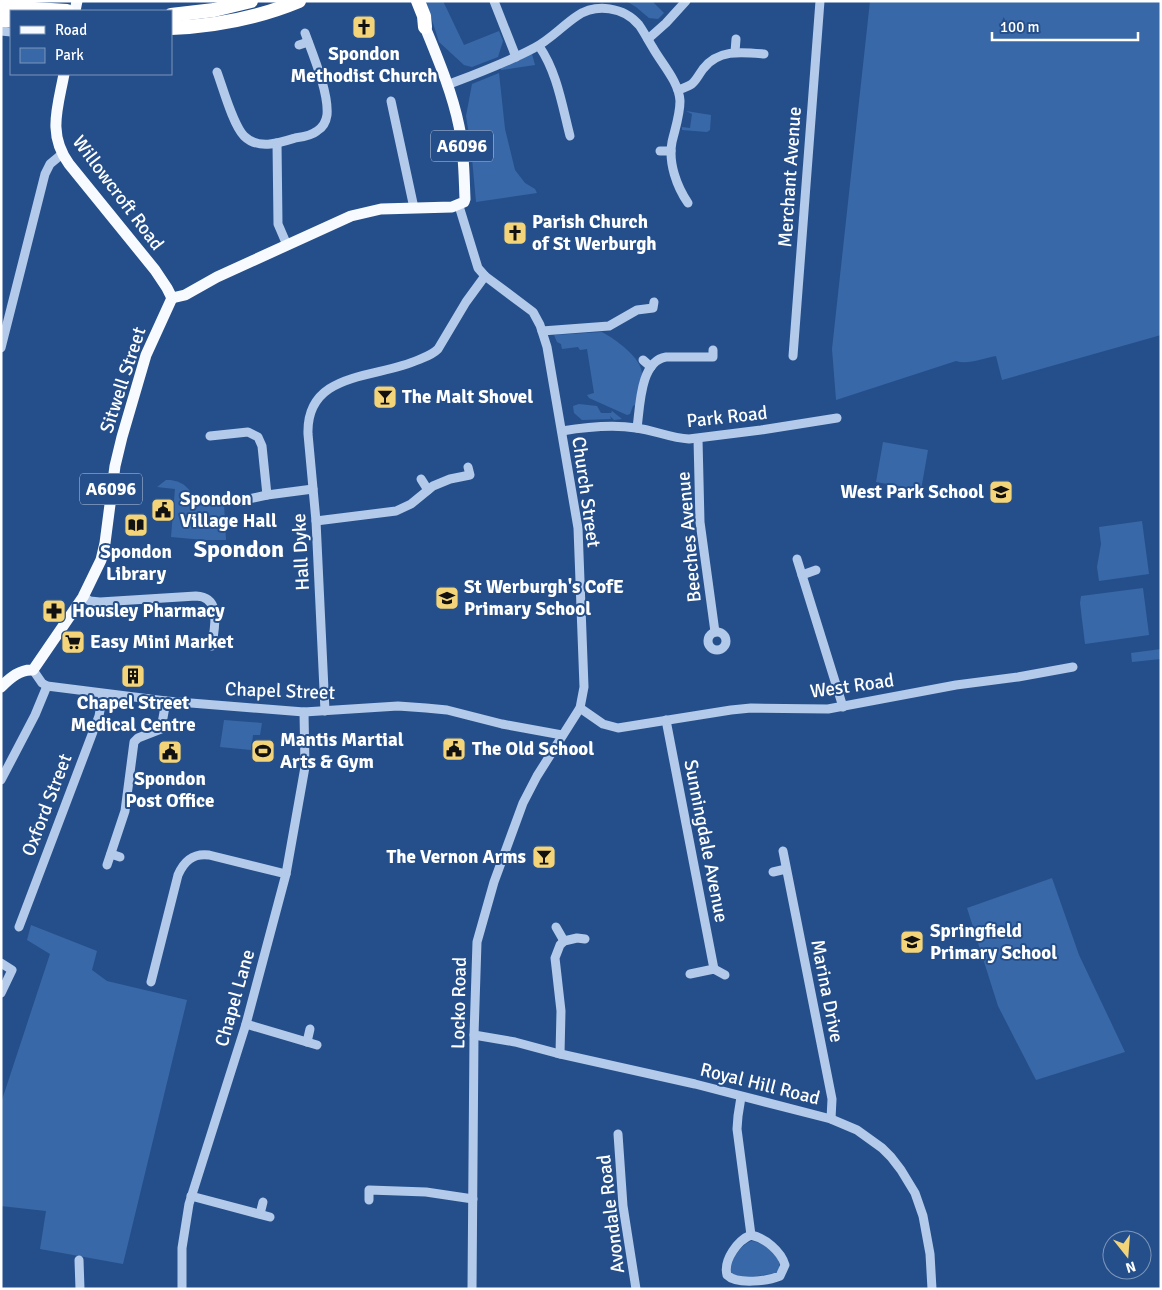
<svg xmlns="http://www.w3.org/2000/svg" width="1162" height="1290" viewBox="0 0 1162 1290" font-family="Signika,sans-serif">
	<rect width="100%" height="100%" fill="#254f8b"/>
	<g fill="#3968a8">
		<polygon points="426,1 443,1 464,45 499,31 503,41 498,57 472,67 464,65 439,42"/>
		<polygon points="626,1 652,1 664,13 658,19 649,18 636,7"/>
		<path d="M870 1H1161V335L1002 380 996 356C983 358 968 365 956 361L836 400 832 349Z"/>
		<polygon points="532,54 535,65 501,70 501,68"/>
		<polygon points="499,73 505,129 515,170 525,183 535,189 537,193 476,202 471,147 466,116 472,84"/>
		<polygon points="686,111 711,115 710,130 707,132 682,130 682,127 690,128 692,114"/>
		<path d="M602 332C615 339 642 358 642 374 642 384 637 396 635 405L633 406 630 414 627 415 589 398 587 395 594 393 587 349 580 350 578 347 562 349 561 344 557 342 554 335Z"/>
		<polygon points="579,404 597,406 601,413 611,413 612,411 622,419 614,420 610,416 611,419 582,420 574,413 573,406"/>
		<polygon points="883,442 928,450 921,490 876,482"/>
		<path d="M166 480C180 479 192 488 194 501L224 504 226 540H204L171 537 175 489 157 487Z"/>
		<polygon points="1142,521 1149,574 1099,581 1097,567 1101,544 1099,527"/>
		<polygon points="1143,588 1149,635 1085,644 1080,603 1081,596"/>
		<polygon points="1161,649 1161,659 1132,662 1131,653"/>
		<polygon points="224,720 262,723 260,735 253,735 251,750 220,747"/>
		<polygon points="1052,878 1079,955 1125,1052 1036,1080 998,1006 967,908"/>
		<polygon points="31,925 97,951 92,970 107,981 187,1000 123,1264 40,1249 46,1211 1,1206 1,1103 50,954 27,940"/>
		<path d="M751 1241C765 1242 788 1260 776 1273L744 1278 732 1275 730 1270C732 1258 740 1246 751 1241Z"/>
	</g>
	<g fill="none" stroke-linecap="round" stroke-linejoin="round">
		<g stroke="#b3caea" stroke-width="9">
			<polyline points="494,1 516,57"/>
			<polyline points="1,31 11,32"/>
			<polyline points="648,39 666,23 686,1"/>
			<polyline points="299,45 308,42"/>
			<path d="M539 46C557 72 562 105 570 136"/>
			<polyline points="735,52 736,39"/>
			<path d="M217 72C223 88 233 125 244 136 258 150 279 143 295 138 302 137 311 136 317 131 322 128 326 122 327 115 329 93 313 55 305 33"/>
			<path d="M447 85C476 74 506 63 534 48 550 40 562 26 577 16 596 3 624 7 639 25 644 32 648 40 653 48 662 64 679 82 680 101 680 115 675 129 672 142 668 163 677 187 688 203"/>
			<path d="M678 90C696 84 693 83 703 69 718 49 742 52 764 54"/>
			<polyline points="391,101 414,208"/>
			<polyline points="277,143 278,224 287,245"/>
			<polyline points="660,151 671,151"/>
			<polyline points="459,206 478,268 485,276 533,312 540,325 547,347 578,528 584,687 580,708 537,776 523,803 494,882 477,942 474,1035 472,1289"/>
			<polyline points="542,331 609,326 637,310 653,308 654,302"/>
			<polyline points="1,348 45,174 50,164 62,154"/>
			<polyline points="793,356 820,1"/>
			<polyline points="643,360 651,367"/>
			<path d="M637 428C640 407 640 361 666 357H713V350"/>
			<path d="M562 431C586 427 611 424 636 428 654 430 670 438 689 439L761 430 837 418"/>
			<polyline points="210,436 248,432 258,437 262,446 267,495 313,489"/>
			<polyline points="698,439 700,522 715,632"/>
			<polyline points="421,479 428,490"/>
			<polyline points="240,501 267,495"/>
			<polyline points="316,521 396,511 411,504 433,486 450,479 470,475 468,467"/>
			<polyline points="797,559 843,707"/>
			<polyline points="802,575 816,570"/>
			<path d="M83 597 90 601 100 602 196 596C223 597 214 628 212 646"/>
			<circle cx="717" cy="641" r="9"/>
			<polyline points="33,670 42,683 47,686 166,701 304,712 398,706 426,708 447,710 502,724 562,735"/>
			<polyline points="580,708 603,724 618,728 731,710 751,708 828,709 956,685 1018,677 1073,667"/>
			<path d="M325 711 316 521 308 434C306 371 375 379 418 360 425 357 432 355 438 349L466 302 485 276"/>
			<polyline points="666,720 714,969 690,974"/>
			<polyline points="1,780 35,715 47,686"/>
			<polyline points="783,851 832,1099 831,1119"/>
			<polyline points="111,854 120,857"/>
			<polyline points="107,865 125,811 134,742 138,738 161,729 166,701"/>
			<polyline points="773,872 786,869"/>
			<polyline points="19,927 99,716 103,694"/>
			<polyline points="556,927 564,941"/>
			<polyline points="1,963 12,970 1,993"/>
			<polyline points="714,969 725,975"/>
			<path d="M151 982 178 875C184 861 193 853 209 855L286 874"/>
			<polyline points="246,1024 317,1045"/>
			<polyline points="474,1035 515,1042 556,1053 695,1084 831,1119 857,1130 882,1148 891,1157 901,1170 915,1193 923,1216 930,1254 932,1289"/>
			<polyline points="307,1042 310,1029"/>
			<polyline points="560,1054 561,1011 555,958 560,945 564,941 577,938 585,939"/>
			<path d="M741 1097 738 1116 737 1129 751 1235C765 1238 781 1251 785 1265L780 1276C768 1281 737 1285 727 1275 723 1260 738 1240 751 1235"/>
			<polyline points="618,1134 623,1206 636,1289"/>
			<polyline points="191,1196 270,1217"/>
			<polyline points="369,1200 369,1190 426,1192 473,1199"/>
			<polyline points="260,1214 263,1202"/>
			<polyline points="79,1260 80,1289"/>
			<polyline points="182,1289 182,1248 189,1204 246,1024 286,874 305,767 304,712"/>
		</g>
		<g stroke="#f7fafe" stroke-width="11">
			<polyline points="75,11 77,1"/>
			<path d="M64 74C58 107 47 134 69 164L155 270 167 288 172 298"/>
			<path d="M172 298 185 295 217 277 351 216 381 209 452 207 464 202 465 199C464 175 464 149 459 126 452 92 438 59 425 27"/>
			<path d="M1 687C10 678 20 669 33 670L83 597 101 560 105 543 115 466 122 437 146 355 172 298"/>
		</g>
		<g stroke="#fff" stroke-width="14">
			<polyline points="418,1 424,16 425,27"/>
			<polyline points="1,7 67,11"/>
			<polyline points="171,15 214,10 251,1"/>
			<polyline points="1,20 11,20"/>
			<path d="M171 28C216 26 258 18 299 1"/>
		</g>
	</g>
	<defs>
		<g id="church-square" transform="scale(1.25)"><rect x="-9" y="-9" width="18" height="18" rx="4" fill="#f4d478" stroke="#254f8b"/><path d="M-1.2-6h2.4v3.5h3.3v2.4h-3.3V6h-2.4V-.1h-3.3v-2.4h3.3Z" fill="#111"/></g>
		<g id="bar-square" transform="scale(1.25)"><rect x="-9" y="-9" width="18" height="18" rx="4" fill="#f4d478" stroke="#254f8b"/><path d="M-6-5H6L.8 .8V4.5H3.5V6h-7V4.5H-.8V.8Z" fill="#111"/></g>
		<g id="school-square" transform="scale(1.25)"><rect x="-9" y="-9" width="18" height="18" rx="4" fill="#f4d478" stroke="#254f8b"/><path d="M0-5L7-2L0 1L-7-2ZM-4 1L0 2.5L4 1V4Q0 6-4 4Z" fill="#111"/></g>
		<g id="civic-square" transform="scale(1.25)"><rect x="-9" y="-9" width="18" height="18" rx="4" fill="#f4d478" stroke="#254f8b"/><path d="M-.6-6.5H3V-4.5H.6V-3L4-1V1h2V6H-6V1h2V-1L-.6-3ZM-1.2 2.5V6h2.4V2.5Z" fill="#111"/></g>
		<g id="library-square" transform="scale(1.25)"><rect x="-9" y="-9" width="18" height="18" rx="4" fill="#f4d478" stroke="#254f8b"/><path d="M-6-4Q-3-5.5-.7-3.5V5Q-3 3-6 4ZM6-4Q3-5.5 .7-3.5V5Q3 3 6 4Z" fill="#111"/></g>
		<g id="pharmacy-square" transform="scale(1.25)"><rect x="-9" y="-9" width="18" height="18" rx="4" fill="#f4d478" stroke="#254f8b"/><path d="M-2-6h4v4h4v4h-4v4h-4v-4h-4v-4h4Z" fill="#111"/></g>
		<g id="supermarket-square" transform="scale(1.25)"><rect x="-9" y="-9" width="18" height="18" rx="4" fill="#f4d478" stroke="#254f8b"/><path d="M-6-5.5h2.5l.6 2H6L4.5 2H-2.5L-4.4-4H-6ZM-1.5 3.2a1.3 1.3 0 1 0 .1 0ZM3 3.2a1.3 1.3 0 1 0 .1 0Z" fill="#111"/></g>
		<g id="building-square" transform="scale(1.25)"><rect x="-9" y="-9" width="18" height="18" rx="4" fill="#f4d478" stroke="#254f8b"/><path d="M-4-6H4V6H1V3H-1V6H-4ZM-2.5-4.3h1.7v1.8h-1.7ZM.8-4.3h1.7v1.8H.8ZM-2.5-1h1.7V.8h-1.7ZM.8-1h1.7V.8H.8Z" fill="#111"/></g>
		<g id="stadium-square" transform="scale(1.25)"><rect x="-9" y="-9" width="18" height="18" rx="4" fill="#f4d478" stroke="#254f8b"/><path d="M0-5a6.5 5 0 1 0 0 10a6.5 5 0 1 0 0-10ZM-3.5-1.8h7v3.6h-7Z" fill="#111"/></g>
	</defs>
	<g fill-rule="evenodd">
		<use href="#church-square" x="364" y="27"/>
		<use href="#church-square" x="515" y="233"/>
		<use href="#bar-square" x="385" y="397"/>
		<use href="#school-square" x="1001" y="492"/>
		<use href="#civic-square" x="163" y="510"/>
		<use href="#library-square" x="136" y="525"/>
		<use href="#school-square" x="447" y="598"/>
		<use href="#pharmacy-square" x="54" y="611"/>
		<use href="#supermarket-square" x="73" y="642"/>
		<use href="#building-square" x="133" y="676"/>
		<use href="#civic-square" x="454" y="749"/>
		<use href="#stadium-square" x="263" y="751"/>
		<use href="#civic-square" x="170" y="752"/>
		<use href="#bar-square" x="544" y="857"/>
		<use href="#school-square" x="912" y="942"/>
	</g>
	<g text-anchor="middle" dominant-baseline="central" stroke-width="4" stroke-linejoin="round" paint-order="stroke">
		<g fill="#254f8b" stroke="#becadc" stroke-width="1">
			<rect x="431" y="130.5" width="62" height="31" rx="4"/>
			<rect x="80" y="473.5" width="62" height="31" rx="4"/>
		</g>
		<g font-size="18" font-weight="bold" fill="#fff">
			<text x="462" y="146">A6096</text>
			<text x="111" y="489">A6096</text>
		</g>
		<g font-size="19" font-weight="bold" fill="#fff" stroke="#254f8b" text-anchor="start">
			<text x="364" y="54" text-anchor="middle">Spondon<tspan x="364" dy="22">Methodist Church</tspan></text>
			<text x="532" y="222">Parish Church<tspan x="532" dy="22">of St Werburgh</tspan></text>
			<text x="402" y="397">The Malt Shovel</text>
			<text x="984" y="492" text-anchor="end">West Park School</text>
			<text x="180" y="499">Spondon<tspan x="180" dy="22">Village Hall</tspan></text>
			<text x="136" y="552" text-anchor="middle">Spondon<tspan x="136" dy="22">Library</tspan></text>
			<text x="464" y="587">St Werburgh's CofE<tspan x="464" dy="22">Primary School</tspan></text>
			<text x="72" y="611">Housley Pharmacy</text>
			<text x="90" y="642">Easy Mini Market</text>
			<text x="133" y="703" text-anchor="middle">Chapel Street<tspan x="133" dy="22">Medical Centre</tspan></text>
			<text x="280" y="740">Mantis Martial<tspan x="280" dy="22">Arts &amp; Gym</tspan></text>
			<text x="472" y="749">The Old School</text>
			<text x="170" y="779" text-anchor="middle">Spondon<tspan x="170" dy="22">Post Office</tspan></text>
			<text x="526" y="857" text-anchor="end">The Vernon Arms</text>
			<text x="930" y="931">Springfield<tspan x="930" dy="22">Primary School</tspan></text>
		</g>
		<g font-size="19" fill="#fff" stroke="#254f8b">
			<text transform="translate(790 177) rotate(-86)">Merchant Avenue</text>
			<text transform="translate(118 193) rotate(53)">Willowcroft Road</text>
			<text transform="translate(123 380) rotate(-72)">Sitwell Street</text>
			<text transform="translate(727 417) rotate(-6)">Park Road</text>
			<text transform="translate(586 492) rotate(82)">Church Street</text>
			<text transform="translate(689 537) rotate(-95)">Beeches Avenue</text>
			<text transform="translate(301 552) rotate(-93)">Hall Dyke</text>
			<text transform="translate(852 686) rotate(-8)">West Road</text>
			<text transform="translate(280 691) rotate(2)">Chapel Street</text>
			<text transform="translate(47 805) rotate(-69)">Oxford Street</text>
			<text transform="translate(706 841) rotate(79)">Sunningdale Avenue</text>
			<text transform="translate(827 991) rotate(79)">Marina Drive</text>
			<text transform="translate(235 998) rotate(-74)">Chapel Lane</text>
			<text transform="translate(459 1003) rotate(-89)">Locko Road</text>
			<text transform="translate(760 1084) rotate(14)">Royal Hill Road</text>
			<text transform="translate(611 1214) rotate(-97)">Avondale Road</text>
		</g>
		<g font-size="24" font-weight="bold" fill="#fff" stroke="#254f8b">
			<text x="239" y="549">Spondon</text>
		</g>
	</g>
	<rect width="1162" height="1290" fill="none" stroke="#ffffff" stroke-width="5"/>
	<rect x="10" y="10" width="162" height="65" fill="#254f8b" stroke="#7c95b9"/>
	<rect x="20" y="26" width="25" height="8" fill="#f7fafe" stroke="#7c95b9"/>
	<text x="55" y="35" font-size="15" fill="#ffffff">Road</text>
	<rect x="20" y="48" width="25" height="15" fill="#3968a8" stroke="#7c95b9"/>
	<text x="55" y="60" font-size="15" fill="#ffffff">Park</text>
	<g transform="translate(1127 1255) rotate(163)"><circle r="24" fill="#254f8b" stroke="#7c95b9"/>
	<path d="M0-4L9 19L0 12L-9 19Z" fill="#f4d478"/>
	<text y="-8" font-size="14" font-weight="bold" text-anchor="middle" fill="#ffffff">N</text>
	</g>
	<path d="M992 32v8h146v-8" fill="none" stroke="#ffffff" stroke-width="2.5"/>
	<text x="1000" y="32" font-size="15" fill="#ffffff" stroke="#254f8b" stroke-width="4" paint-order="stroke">100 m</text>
</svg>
